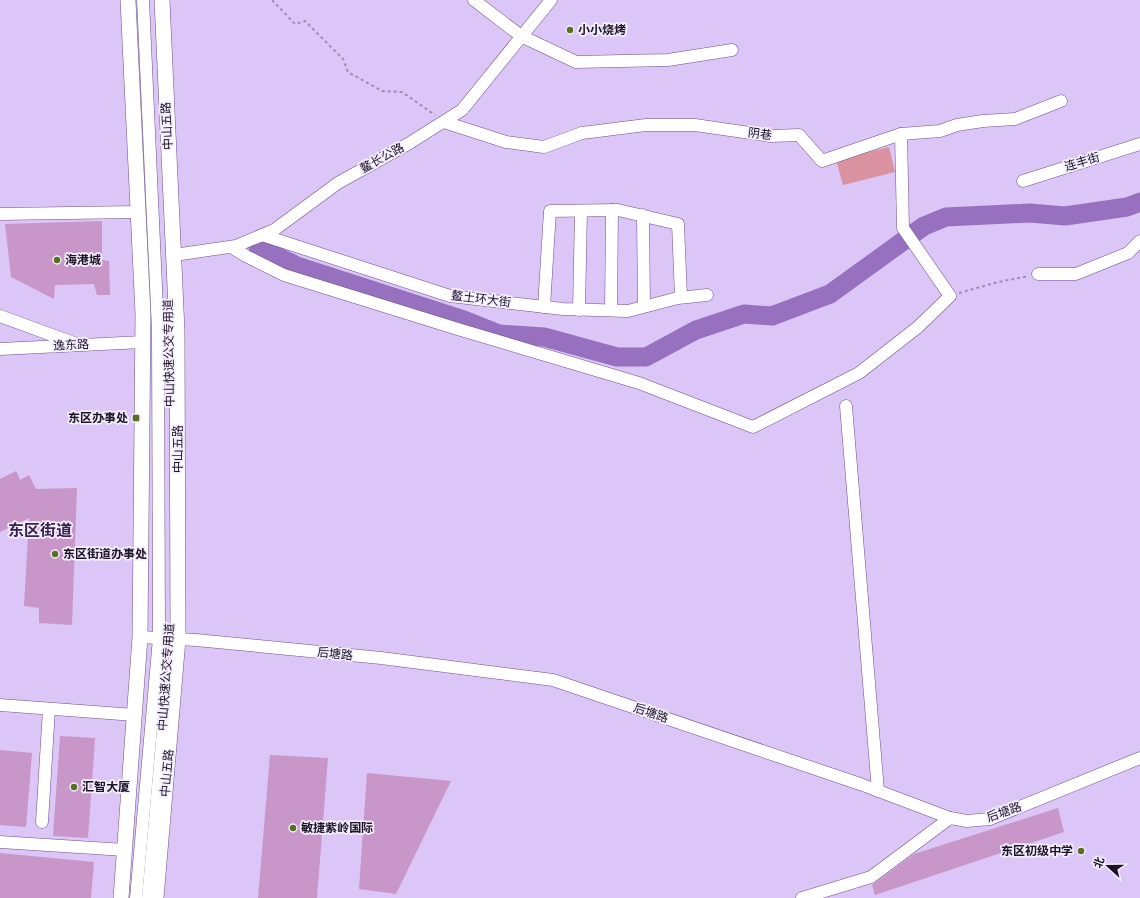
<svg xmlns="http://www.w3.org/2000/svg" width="1140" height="898" viewBox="0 0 1140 898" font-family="Arial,'Noto Sans SC',sans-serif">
	<rect width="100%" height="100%" fill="#dcc5f7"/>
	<polygon fill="#da91a0" points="889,147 895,172 843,185 836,160"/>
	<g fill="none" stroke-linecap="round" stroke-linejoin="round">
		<polyline stroke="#9770bf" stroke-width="19" points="258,247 297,266 464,320 499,334 544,337 617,357 646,357 696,330 744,314 772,316 830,294 924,226 946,217 1030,213 1065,216 1127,207 1140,202"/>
	</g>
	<g fill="#c896c9">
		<polygon points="102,221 102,260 109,261 110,295 97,295 94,284 55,285 54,299 11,277 5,224"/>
		<polygon points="16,471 20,480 29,475 36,489 77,488 72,625 39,623 39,608 24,606 29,518 0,532 0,479"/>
		<polygon points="60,736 95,738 88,838 53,836"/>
		<polygon points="0,750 32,753 26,827 0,825"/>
		<polygon points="270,755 328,758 317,898 258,898"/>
		<polygon points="367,773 451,781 396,894 359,889"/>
		<polygon points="1058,808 1064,832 875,895 872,885 914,854"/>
		<polygon points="0,853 94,862 91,898 0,898"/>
	</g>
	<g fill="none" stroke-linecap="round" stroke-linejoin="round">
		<g stroke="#6c5187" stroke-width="13">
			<g id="minor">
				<polyline points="474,0 521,36 576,62 668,60 732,50"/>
				<polyline points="444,122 506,142 544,147 582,133 646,125 695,125 771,136 799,135 822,161 901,134 940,131 957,125 983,121 1015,119 1061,101"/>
				<polyline points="1023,181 1140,144"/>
				<polyline points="0,214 138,212"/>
				<polyline points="643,215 644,306"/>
				<polyline points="262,235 450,296 563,309 628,311 678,298 707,295"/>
				<polyline points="231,247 246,256 284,275 461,330 639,383 753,427 859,373 918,327 950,296 903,228 901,134"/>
				<polyline points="174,255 236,246 274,230 338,183 408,144 462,110 551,0"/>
				<polyline points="1038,274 1076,274 1128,253 1140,241"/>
				<polyline points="544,307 550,211 618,210 678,224 681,297"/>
				<polyline points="579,310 581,211"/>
				<polyline points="611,310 612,210"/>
				<polyline points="0,316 74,343"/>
				<polyline points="0,349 143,342"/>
				<polyline points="846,406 878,791"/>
				<polyline points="140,637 196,640 381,658 553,680 860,784 950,818 967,821 990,819 1140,758"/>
				<polyline points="0,705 135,715"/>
				<polyline points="42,822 49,709"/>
				<polyline points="0,842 125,850"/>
				<polyline points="136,898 159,638 158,331 143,0"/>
				<polyline points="148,898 163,730"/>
				<polyline points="802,898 871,877 950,818"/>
			</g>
		</g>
		<g stroke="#6c5187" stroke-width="16">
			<g id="major">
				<polyline points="121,898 140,637 143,314 128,0"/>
				<polyline points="156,898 178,639 177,331 162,0"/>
			</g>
		</g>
		<g stroke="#a08cb6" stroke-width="2" stroke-dasharray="3 3" stroke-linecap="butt">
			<polyline points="272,0 295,24 305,21 343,59 348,72 382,91 402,92 435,115"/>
			<polyline points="959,293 998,282 1029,276"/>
		</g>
		<use href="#minor" stroke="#fff" stroke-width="12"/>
		<use href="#major" stroke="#fff" stroke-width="15"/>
	</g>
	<g fill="#577023" stroke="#f4effc" stroke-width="1.5">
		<circle cx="570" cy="30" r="4"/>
		<circle cx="57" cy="260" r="4"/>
		<rect x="132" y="414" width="8" height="8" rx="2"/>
		<circle cx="55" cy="554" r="4"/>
		<circle cx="74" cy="787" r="4"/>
		<circle cx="293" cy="828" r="4"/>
		<circle cx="1081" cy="851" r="4"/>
	</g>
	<g text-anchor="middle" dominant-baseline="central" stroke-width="3.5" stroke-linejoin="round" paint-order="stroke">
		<g font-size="12" font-weight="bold" fill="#1c1127" stroke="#f4effc" text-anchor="start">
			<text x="578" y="30">小小烧烤</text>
			<text x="65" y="260">海港城</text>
			<text x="128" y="418" text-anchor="end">东区办事处</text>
			<text x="63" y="554">东区街道办事处</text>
			<text x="82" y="787">汇智大厦</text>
			<text x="301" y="828">敏捷紫岭国际</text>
			<text x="1073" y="851" text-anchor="end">东区初级中学</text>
		</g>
		<g font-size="12" fill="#1c1127" stroke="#f4effc">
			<text transform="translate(167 126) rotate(-93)">中山五路</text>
			<text transform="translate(760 134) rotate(7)">阴巷</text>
			<text transform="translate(382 158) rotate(-29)">鳌长公路</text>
			<text transform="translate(1082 162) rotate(-17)">连丰街</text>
			<text transform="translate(481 299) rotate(7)">鳌土环大街</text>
			<text transform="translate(71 345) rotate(-3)">逸东路</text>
			<text transform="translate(169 353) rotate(-91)">中山快速公交专用道</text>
			<text transform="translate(178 449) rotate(-90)">中山五路</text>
			<text transform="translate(335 654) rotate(6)">后塘路</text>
			<text transform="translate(166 677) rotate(-86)">中山快速公交专用道</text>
			<text transform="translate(651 713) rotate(19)">后塘路</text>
			<text transform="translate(167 773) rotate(-85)">中山五路</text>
			<text transform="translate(1004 812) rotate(-19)">后塘路</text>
		</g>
		<g font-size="16" font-weight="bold" fill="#3b2153" stroke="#f4effc">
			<text x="40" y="530">东区街道</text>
		</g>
	</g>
	<g transform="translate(1108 866) rotate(291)" stroke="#f4effc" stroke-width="3" paint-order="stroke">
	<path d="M0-3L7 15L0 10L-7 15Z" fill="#1c1127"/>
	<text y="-6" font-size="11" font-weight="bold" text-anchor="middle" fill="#1c1127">北</text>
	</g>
</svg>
